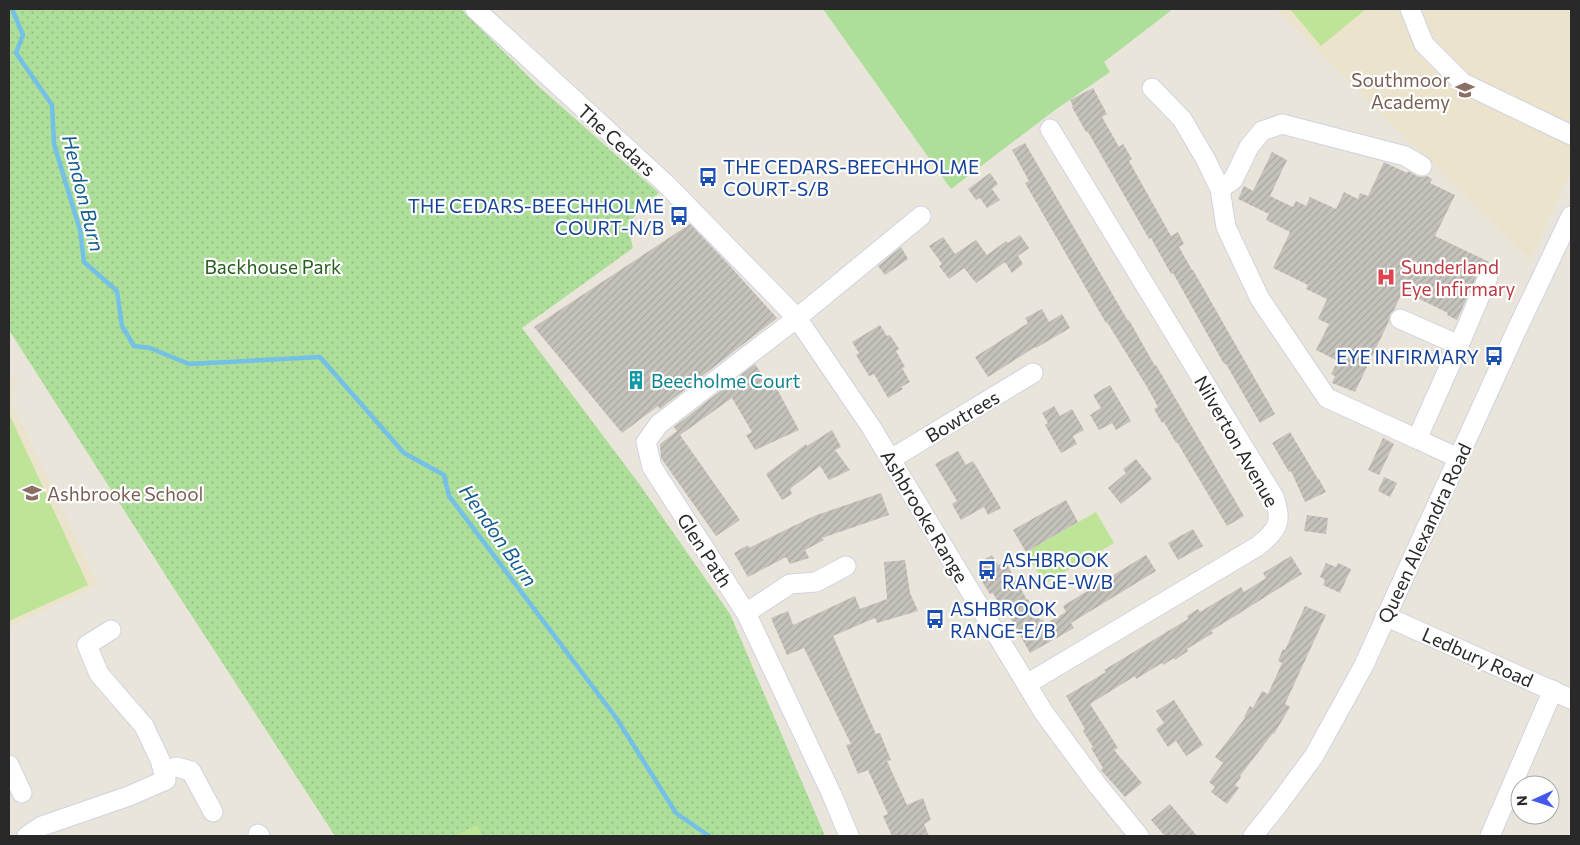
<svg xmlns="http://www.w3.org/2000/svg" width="1580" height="845" viewBox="0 0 1580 845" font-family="Commissioner,sans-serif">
	<defs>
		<pattern id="park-dots" width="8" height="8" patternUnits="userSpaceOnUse" patternTransform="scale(1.25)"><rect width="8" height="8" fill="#adde9a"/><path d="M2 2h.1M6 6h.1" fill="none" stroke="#95be85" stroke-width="1.8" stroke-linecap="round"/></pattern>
		<pattern id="building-hatch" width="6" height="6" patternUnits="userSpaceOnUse" patternTransform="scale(1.25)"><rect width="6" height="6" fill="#c5c1bb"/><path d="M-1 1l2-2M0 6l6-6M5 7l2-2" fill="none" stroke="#a9a6a1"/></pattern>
	</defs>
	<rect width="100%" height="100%" fill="#eae5db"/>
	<g fill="#ebe3cb">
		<polygon points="1276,9 1571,9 1571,171 1530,260"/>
		<polygon points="9,376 17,381 11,401 98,585 9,627"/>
	</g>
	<polygon fill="#adde9a" points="823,9 1173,9 1104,62 1110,72 1055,110 951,189"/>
	<polygon fill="url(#park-dots)" points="9,9 461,9 537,85 659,193 627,224 633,248 522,328 640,485 730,614 825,836 335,836 173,587 9,330"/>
	<g fill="#bee497">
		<polygon points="1290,9 1366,9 1321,46"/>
		<polygon points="11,418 88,585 9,621 9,419"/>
		<polygon points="1096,512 1114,543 1044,584 1026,552"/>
		<polygon points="477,825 483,836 455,836"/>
	</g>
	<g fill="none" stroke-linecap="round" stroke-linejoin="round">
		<polyline stroke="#74c0e6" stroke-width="4.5" points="12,9 23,35 16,53 52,105 54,144 80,230 84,262 117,291 122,326 134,346 150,348 189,364 320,357 404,453 444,475 449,496 617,719 676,813 709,836"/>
	</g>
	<g fill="url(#building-hatch)">
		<polygon points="1093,88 1107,114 1102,117 1119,147 1123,144 1132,159 1129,161 1171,236 1178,232 1184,244 1179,247 1192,270 1193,270 1275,414 1260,423 1226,364 1224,364 1173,273 1171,274 1151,238 1149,239 1088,132 1086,132 1072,107 1073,106 1070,100"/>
		<polygon points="1025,143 1128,321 1129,320 1155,366 1156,365 1244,516 1227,526 1177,442 1176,443 1164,422 1162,423 1154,409 1158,407 1147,387 1107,322 1106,323 1025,183 1029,181 1012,150"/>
		<polygon points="1272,152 1287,160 1270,196 1293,207 1296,201 1306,206 1310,197 1336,209 1344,192 1358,199 1360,193 1368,196 1384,162 1407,173 1408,171 1417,176 1421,177 1427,176 1432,179 1430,183 1455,195 1435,236 1489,262 1487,266 1482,268 1478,273 1457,320 1447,315 1448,313 1403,291 1394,310 1390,314 1389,321 1355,392 1332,383 1335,376 1331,374 1338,361 1316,350 1329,324 1318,319 1327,299 1306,289 1308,285 1273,268 1290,232 1266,220 1269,214 1238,199 1244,186 1253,191"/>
		<polygon points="990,173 998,184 992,189 1000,200 987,208 980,198 976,200 968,189"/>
		<polygon points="690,224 729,265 777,318 660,409 658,406 622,433 534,327"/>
		<polygon points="1020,235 1029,248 1018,256 1023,264 1012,273 1005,262 976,283 964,268 949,279 939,266 942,264 929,246 943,237 955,254 976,240 987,255 1006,241 1008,243"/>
		<polygon points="901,247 908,259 885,275 878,266"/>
		<polygon points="1042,309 1049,322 1062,314 1070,328 1036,348 1035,347 988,377 975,357 1028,323 1025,318"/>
		<polygon points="880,325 887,336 890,335 899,349 896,351 905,367 902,368 910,382 901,387 903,389 888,398 874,374 869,376 856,355 859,353 852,342"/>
		<polygon points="755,364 773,391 777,389 799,430 755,450 746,435 752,432 732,398 680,435 740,520 716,536 661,458 660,444 677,431 674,427"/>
		<polygon points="1110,385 1131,421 1116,430 1112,423 1099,430 1090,415 1101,408 1093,395"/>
		<polygon points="1054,406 1060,416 1072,409 1084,430 1073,436 1077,444 1061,453 1045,425 1048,423 1042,413"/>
		<polygon points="832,430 841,447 835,450 850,470 829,480 820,466 790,489 792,494 782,500 766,474 806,444 807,446"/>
		<polygon points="1290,432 1318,479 1319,479 1326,492 1305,502 1291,471 1289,472 1272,443"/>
		<polygon points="1383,438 1394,444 1379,475 1368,470"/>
		<polygon points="958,451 966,465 973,461 1001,508 988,515 984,507 961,520 952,504 957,501 935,464"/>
		<polygon points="1136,459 1152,479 1121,504 1108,488 1126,473 1123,469"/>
		<polygon points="1384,477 1397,483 1390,497 1378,491"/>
		<polygon points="881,493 889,515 822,538 824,540 805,550 809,558 790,564 786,557 748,577 734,553 748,545 749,548 814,516"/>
		<polygon points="1066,500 1078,522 1026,552 1013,530"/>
		<polygon points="1307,515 1328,518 1326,534 1304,531"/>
		<polygon points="1193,529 1203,546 1178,560 1168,543"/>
		<polygon points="992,555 998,565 1005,561 1027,600 1028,599 1040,620 1042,619 1045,624 1066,612 1063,606 1146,555 1156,571 1071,623 1074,628 1030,653 1006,610 1003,611 993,593 990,594 981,580 985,577 977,564"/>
		<polygon points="1291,556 1302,574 1211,631 1213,633 1187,649 1188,651 1175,660 1174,658 1163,665 1162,663 1136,679 1135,676 1090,704 1118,748 1114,750 1142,783 1125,797 1101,770 1103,768 1091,748 1093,747 1083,731 1085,729 1066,696 1106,672 1104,670 1188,619 1187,616 1198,609 1200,612 1241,587 1244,592 1266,578 1263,573"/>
		<polygon points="905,560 910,593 918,611 877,623 875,618 833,636 876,734 880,733 891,760 887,761 907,805 923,798 931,820 924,824 929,836 892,836 883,816 888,814 868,770 858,774 846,745 851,744 804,648 787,655 771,618 788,611 793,625 855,596 860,609 887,599 884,562"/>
		<polygon points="1326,563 1336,567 1338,563 1351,569 1340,593 1323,585 1325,580 1320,577"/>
		<polygon points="1305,606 1326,615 1285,704 1290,707 1274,734 1273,733 1240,776 1241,777 1235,785 1239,788 1227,804 1211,792 1215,787 1209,782 1223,763 1215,757 1245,718 1244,717 1250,706 1253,708 1262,691 1268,694 1282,663 1278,661 1283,649 1285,650"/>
		<polygon points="1174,700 1203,745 1186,756 1176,741 1168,747 1156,729 1164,723 1156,711"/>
		<polygon points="1170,804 1197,836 1165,836 1151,820"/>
	</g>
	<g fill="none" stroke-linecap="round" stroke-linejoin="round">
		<g stroke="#d0d2e1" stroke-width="21">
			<g id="minor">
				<polyline points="475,9 666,184 797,318 871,427 1044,713 1098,786 1139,836"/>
				<polyline points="1410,9 1424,44 1463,83 1571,135"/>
				<polyline points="1152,88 1182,119 1206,160 1220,189 1226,227 1260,299 1327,398 1417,439"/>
				<polyline points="1220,189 1233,180 1249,147 1262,131 1282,124 1405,156 1422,166"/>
				<polyline points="1400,319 1459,345 1417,439 1458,458"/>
				<polyline points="1459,345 1488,277"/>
				<polyline points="891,459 1033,373"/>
				<polyline points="746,613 790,584 816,582 846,566"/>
				<polyline points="1385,616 1571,699"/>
				<path d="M1027 684 1258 546C1278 530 1283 522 1274 497L1050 129"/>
				<polyline points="9,765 22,793"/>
				<polyline points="163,771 177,767 191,771 213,812"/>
				<polyline points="258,834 260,836"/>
				<polyline points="27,836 42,826 129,796 166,780 160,760 144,726 99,674 87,645 111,630"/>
				<polyline points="849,836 832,795 746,613 652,467 646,442 659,424 797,318 921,216"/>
				<polyline points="1253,836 1274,810 1314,756 1364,665 1518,327 1571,216"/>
				<polyline points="1490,836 1553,690"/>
			</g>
		</g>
		<use href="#minor" stroke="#fff" stroke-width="19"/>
	</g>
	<defs>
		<g id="school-bare" transform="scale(1.5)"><path d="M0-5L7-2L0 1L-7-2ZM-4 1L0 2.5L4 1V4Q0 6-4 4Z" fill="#8d6e63" stroke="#fff" stroke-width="2.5" paint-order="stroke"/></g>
		<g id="bus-bare" transform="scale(1.5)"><path d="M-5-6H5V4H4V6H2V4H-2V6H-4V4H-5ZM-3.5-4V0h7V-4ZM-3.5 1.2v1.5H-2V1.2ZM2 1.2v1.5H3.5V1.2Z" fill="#1a4fb4" stroke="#fff" stroke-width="2.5" paint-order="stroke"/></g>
		<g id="hospital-bare" transform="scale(1.5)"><path d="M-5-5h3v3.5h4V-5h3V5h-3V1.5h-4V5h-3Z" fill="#e0444e" stroke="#fff" stroke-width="2.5" paint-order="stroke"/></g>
		<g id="building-bare" transform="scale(1.5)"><path d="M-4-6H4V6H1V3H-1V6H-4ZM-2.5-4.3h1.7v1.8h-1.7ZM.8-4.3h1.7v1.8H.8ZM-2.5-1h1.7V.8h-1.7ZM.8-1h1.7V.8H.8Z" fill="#0f9aa8" stroke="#fff" stroke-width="2.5" paint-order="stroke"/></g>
	</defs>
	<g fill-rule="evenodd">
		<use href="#school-bare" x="1465" y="90"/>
		<use href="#bus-bare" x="708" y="177"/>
		<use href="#bus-bare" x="679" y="216"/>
		<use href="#hospital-bare" x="1386" y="277"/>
		<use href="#bus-bare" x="1494" y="356"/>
		<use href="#building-bare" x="636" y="380"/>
		<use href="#school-bare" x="32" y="493"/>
		<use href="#bus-bare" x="987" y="570"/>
		<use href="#bus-bare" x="935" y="619"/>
	</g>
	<g text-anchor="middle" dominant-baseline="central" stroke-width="4.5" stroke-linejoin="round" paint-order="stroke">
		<g font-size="19" fill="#785e54" stroke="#fff" text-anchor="end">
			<text x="1450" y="79">Southmoor<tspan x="1450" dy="22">Academy</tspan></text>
			<text x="47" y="493" text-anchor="start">Ashbrooke School</text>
		</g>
		<g font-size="19" fill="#292929" stroke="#fff">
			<text transform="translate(617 140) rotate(42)">The Cedars</text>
			<text transform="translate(962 416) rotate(-31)">Bowtrees</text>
			<text transform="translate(1237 441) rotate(60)">Nilverton Avenue</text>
			<text transform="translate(925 516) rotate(59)">Ashbrooke Range</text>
			<text transform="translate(1424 533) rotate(-65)">Queen Alexandra Road</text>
			<text transform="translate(705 550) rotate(57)">Glen Path</text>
			<text transform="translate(1478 657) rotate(24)">Ledbury Road</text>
		</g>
		<g font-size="19" fill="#164399" stroke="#fff" text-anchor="start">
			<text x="723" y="166">THE CEDARS-BEECHHOLME<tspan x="723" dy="22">COURT-S/B</tspan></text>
			<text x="664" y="205" text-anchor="end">THE CEDARS-BEECHHOLME<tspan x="664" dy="22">COURT-N/B</tspan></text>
			<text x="1479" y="356" text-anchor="end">EYE INFIRMARY</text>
			<text x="1002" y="559">ASHBROOK<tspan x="1002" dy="22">RANGE-W/B</tspan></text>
			<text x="950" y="608">ASHBROOK<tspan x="950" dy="22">RANGE-E/B</tspan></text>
		</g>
		<g font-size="19" fill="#27601e" stroke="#fff">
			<text x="273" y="266">Backhouse Park</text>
		</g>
		<g font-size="19" fill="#be3a42" stroke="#fff" text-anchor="start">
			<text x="1401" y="266">Sunderland<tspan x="1401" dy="22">Eye Infirmary</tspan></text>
		</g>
		<g font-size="19" fill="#0d838f" stroke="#fff" text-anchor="start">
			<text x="651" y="380">Beecholme Court</text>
		</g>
		<g font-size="20" font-style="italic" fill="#155d90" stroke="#fff">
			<text transform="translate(84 193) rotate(76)">Hendon Burn</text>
			<text transform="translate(499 535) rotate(55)">Hendon Burn</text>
		</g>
	</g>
	<rect width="1580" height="845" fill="none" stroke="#292929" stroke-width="20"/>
	<g transform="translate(1535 800) rotate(267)"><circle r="24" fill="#ffffff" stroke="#a9a9a9"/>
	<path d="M0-4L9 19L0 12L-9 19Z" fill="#4458ee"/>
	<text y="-8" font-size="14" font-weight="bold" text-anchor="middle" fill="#292929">N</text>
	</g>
</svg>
